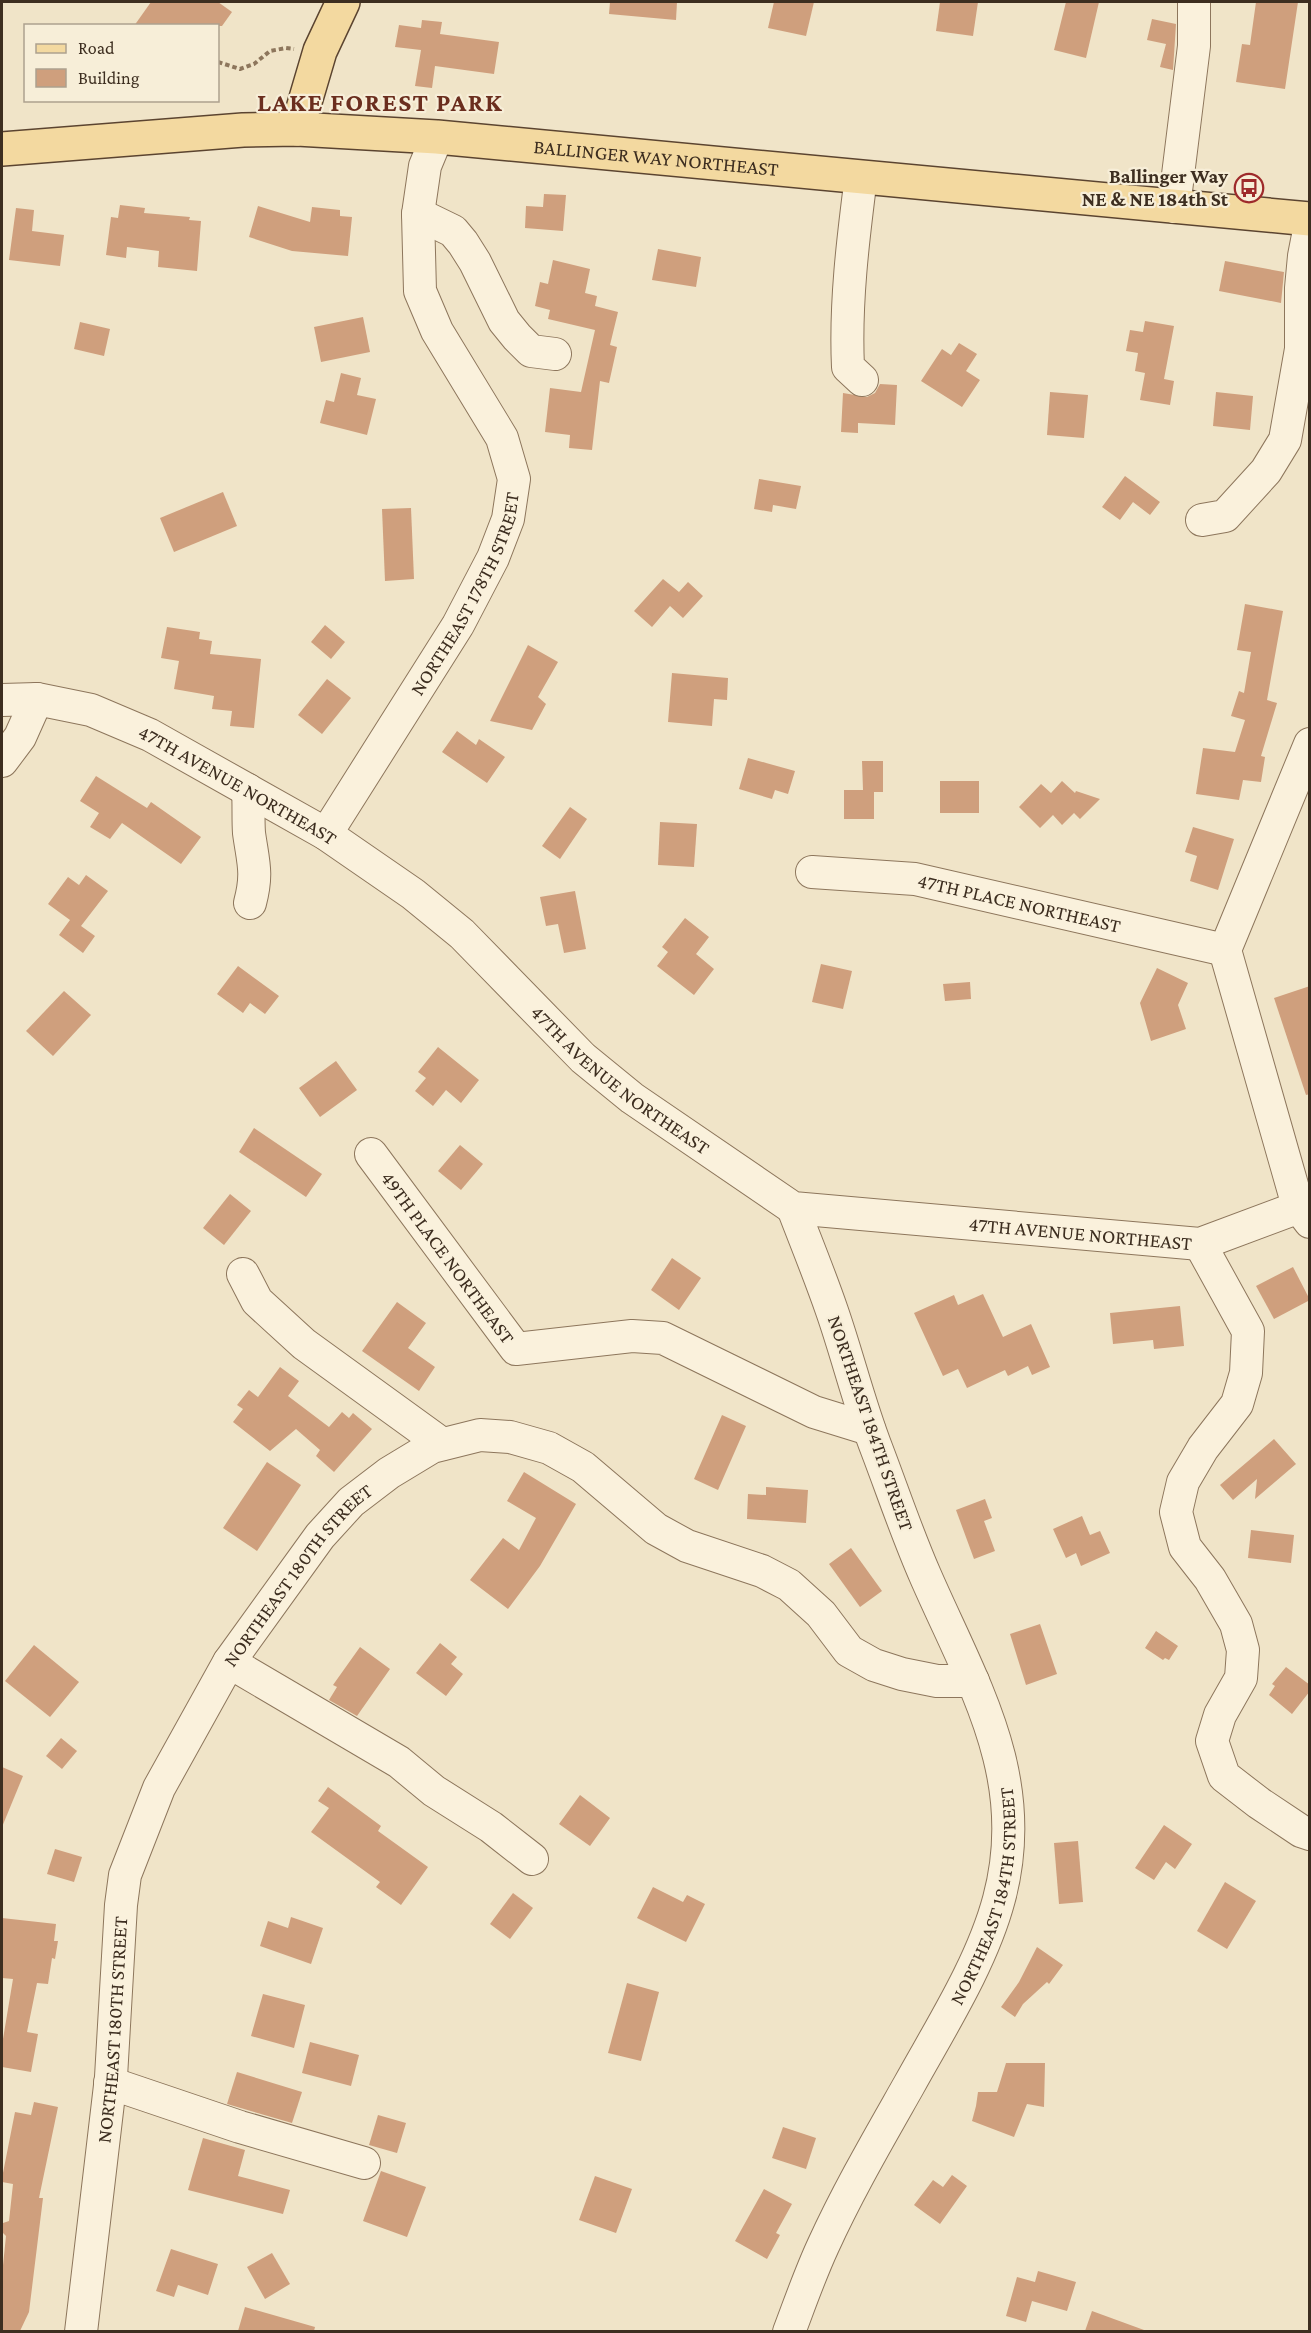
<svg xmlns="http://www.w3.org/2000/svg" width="1311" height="2333" viewBox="0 0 1311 2333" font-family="'Crimson Pro',serif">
	<rect width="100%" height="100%" fill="#f0e4c8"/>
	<g fill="#cf9f7d">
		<polygon points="151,2 218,2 232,12 222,26 134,26"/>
		<polygon points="610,2 677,2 676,20 609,14"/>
		<polygon points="774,2 814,2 806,36 768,28"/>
		<polygon points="940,2 978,2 973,36 936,31"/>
		<polygon points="1066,2 1099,2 1086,58 1054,50"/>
		<polygon points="1256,2 1298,2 1285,89 1236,82 1242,44 1250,45"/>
		<polygon points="1152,19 1176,24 1173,70 1160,67 1166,44 1147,40"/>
		<polygon points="422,20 442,22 440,34 499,42 494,74 435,66 432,88 415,86 421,50 395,47 399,25 421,28"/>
		<polygon points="544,194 566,195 563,231 525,228 526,206 543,207"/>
		<polygon points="120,205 145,208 144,213 190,217 189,220 201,221 197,271 158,267 159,251 127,247 126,258 106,255 111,217 118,218"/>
		<polygon points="258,206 310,222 312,207 340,210 340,216 352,217 348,256 292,251 249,237"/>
		<polygon points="16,208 34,210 32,231 64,235 60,266 9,260"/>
		<polygon points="658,249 701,257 696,287 652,280"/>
		<polygon points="553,260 590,269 585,293 597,296 595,306 618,312 610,345 617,347 609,383 600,381 592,450 569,448 570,435 545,432 550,388 581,392 595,330 548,319 550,310 535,306 540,282 548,284"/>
		<polygon points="1225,261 1284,272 1281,303 1219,291"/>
		<polygon points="363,317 370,352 321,362 314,327"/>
		<polygon points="1145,321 1174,326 1164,379 1174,381 1170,405 1140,400 1145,373 1135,371 1138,353 1126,351 1130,330 1143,332"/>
		<polygon points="80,322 110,329 104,356 74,349"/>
		<polygon points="959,343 977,354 966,371 980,380 962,407 921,381 942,349 951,355"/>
		<polygon points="341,373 361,378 357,395 376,399 367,435 320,423 326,400 334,402"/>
		<polygon points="880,384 897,385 895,425 858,423 858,433 841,432 843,393 867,397 875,393"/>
		<polygon points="1050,392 1088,395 1084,438 1047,435"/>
		<polygon points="1216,392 1253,396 1250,430 1213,426"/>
		<polygon points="1125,476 1160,502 1150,515 1133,502 1120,520 1102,507"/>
		<polygon points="759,479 801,486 796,509 773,505 772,512 754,509"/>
		<polygon points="223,492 237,526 174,552 160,518"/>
		<polygon points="411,508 414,579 385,581 382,509"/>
		<polygon points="663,579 679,592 688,582 703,596 683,618 670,606 652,627 634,611"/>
		<polygon points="1245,604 1283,611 1267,700 1277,703 1261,756 1265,757 1261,782 1243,780 1239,800 1196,794 1203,748 1235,752 1245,720 1231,716 1239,691 1244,693 1251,652 1237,650"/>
		<polygon points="325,625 345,642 331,659 311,642"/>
		<polygon points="167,627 200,632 199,639 212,641 210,654 261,659 254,728 230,726 232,711 212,709 214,696 174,689 179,661 161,658"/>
		<polygon points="528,645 558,662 538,697 546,704 532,730 490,721"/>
		<polygon points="672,673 728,678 727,700 714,699 712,726 668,722"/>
		<polygon points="327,679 351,698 322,734 298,715"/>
		<polygon points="457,731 476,745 479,739 505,757 487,783 442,752"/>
		<polygon points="748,758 795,771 788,794 775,790 772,799 739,789"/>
		<polygon points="862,761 883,761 883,792 874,792 874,819 844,819 844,790 863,790"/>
		<polygon points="96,776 147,808 151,802 201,837 181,864 122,823 110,839 90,827 99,813 80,801"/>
		<rect x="940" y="781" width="39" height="32"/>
		<polygon points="1062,781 1075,793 1076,791 1100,799 1080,819 1074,813 1062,825 1053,815 1040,828 1019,807 1041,784 1051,793"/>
		<polygon points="570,807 587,819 560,859 542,846"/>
		<polygon points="660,822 697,824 694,867 658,865"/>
		<polygon points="1193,827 1234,839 1218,890 1190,881 1197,856 1185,852"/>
		<polygon points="86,875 108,891 81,926 95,936 83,953 59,935 70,920 48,904 68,877 79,885"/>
		<polygon points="575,891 586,949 564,953 558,924 546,926 540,897"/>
		<polygon points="685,918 709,937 696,954 714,969 694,995 657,966 668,952 662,947"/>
		<polygon points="821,964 852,971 843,1009 812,1002"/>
		<polygon points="238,966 279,996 265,1014 250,1003 243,1013 217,994"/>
		<polygon points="1157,968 1188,983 1178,1005 1186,1029 1151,1041 1140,1003"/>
		<polygon points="970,982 971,999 945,1001 943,984"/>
		<polygon points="1310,986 1310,1094 1306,1095 1274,998"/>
		<polygon points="64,991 91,1015 53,1056 26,1031"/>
		<polygon points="438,1047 479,1080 461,1103 446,1090 433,1106 415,1091 426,1078 418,1072"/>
		<polygon points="336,1061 357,1090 320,1117 299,1088"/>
		<polygon points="254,1128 322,1174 306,1197 239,1152"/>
		<polygon points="460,1145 483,1164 461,1190 438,1171"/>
		<polygon points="230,1194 251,1211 224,1245 203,1228"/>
		<polygon points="672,1258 701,1278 679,1310 651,1290"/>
		<polygon points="1293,1267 1310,1300 1274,1319 1256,1286"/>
		<polygon points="983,1294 1003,1337 1031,1324 1050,1367 1032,1375 1028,1366 1008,1376 1005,1370 967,1388 958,1369 943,1376 914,1313 954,1295 958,1305"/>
		<polygon points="397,1302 426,1323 408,1348 435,1367 419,1391 362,1351"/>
		<polygon points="1180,1306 1184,1346 1154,1349 1153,1340 1113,1344 1110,1313"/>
		<polygon points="280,1367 299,1381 288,1396 329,1427 342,1412 349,1418 353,1413 372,1429 334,1472 316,1456 320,1450 296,1429 270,1451 233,1422 243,1409 237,1405 249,1390 258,1397"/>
		<polygon points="722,1415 746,1426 718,1490 694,1479"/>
		<polygon points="1274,1439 1296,1464 1255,1499 1257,1479 1233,1500 1220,1485"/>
		<polygon points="267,1462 301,1485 257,1551 223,1528"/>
		<polygon points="524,1472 576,1504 540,1566 508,1609 470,1580 503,1538 519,1550 536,1518 507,1501"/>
		<polygon points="766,1487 808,1490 806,1523 747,1519 748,1494 766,1495"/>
		<polygon points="985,1499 992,1518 984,1521 995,1551 974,1559 956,1510"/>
		<polygon points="1082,1516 1090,1535 1100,1531 1110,1553 1081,1566 1076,1553 1066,1558 1053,1529"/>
		<polygon points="1251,1530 1294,1535 1291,1563 1248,1558"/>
		<polygon points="851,1548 882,1591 860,1607 829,1564"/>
		<polygon points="1040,1624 1057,1674 1026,1685 1010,1634"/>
		<polygon points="1156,1631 1178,1646 1169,1660 1165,1658 1163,1660 1145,1648"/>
		<polygon points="440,1643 457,1657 451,1664 463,1674 446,1696 416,1673"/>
		<polygon points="34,1645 79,1682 50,1717 5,1681"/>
		<polygon points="360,1647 390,1669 357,1716 329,1700 337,1687 333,1685"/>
		<polygon points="1286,1667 1310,1685 1310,1691 1292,1714 1269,1695 1275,1686 1272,1684"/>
		<polygon points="61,1738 77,1751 62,1769 46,1756"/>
		<polygon points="2,1767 23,1776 2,1827"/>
		<polygon points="328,1787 381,1826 378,1831 428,1867 401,1905 376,1887 380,1882 311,1832 329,1808 318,1801"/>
		<polygon points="580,1795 610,1818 590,1846 559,1824"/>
		<polygon points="1164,1825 1192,1844 1175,1869 1166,1862 1154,1880 1135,1868"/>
		<polygon points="1078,1841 1083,1902 1059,1904 1054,1843"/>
		<polygon points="55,1849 82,1857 74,1882 47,1874"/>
		<polygon points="1225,1882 1256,1901 1227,1949 1197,1931"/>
		<polygon points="653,1887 683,1902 687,1895 705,1904 686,1942 637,1918"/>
		<polygon points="513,1893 533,1908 510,1939 490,1924"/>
		<polygon points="291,1917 323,1928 311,1964 260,1946 268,1921 288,1928"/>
		<polygon points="2,1918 56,1924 54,1941 58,1941 55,1959 52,1958 48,1984 37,1983 27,2032 38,2034 31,2072 2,2067 2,2045 13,1979 2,1978"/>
		<polygon points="1037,1947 1063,1965 1049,1984 1047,1982 1023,2004 1015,2017 1001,2007 1019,1982"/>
		<polygon points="627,1983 659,1992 641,2061 608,2053"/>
		<polygon points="263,1994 305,2005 294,2048 251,2036"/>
		<polygon points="310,2042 359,2055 351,2086 302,2073"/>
		<polygon points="1006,2063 1045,2063 1044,2107 1027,2104 1014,2137 972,2121 976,2106 978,2092 997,2092"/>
		<polygon points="237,2072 302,2092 292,2123 227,2104"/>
		<polygon points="34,2102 58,2107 39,2198 43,2198 29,2312 20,2331 2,2331 2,2275 6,2236 2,2232 3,2223 9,2221 13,2184 2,2182 2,2178 15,2112 31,2115"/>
		<polygon points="378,2115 406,2123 397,2153 369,2145"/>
		<polygon points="783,2127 816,2138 806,2169 772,2158"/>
		<polygon points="203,2138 245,2150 238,2176 290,2190 283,2214 188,2190"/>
		<polygon points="381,2171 426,2187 407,2237 363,2221"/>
		<polygon points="952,2175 967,2186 940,2224 914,2205 933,2180 943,2187"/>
		<polygon points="595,2176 632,2189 616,2233 579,2220"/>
		<polygon points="764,2189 792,2204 776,2233 780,2235 767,2259 735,2241"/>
		<polygon points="171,2249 218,2264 208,2295 178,2285 174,2297 156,2291"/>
		<polygon points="272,2253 290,2284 265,2299 247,2267"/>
		<polygon points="1038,2271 1076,2282 1067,2311 1032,2301 1026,2322 1006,2316 1017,2277 1035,2282"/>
		<polygon points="245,2307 315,2327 314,2331 238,2331"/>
		<polygon points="1092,2311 1144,2330 1144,2331 1085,2331"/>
	</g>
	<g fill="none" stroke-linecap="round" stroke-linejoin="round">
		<g stroke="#8d765c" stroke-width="34">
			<g id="minor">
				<path d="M861 177C853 239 845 304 848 367L862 380"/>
				<polyline points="1174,207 1194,46 1194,2"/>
				<polyline points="418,214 453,231 463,243 475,262 504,321 517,337 531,351 555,354"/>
				<polyline points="1202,520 1225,516 1266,471 1285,440 1301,349 1301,288 1304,256 1310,225"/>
				<path id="s1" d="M2 700 37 699 91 710 150 735 326 834 413 894 462 934 583 1058 632 1098 793 1208 1200 1244 1310 1203"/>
				<polyline points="2,761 20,737 37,699"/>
				<path d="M248 790C249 804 248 819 249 833 253 862 258 873 250 903"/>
				<path id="s2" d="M326 834 458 625 493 558 508 519 514 479 502 438 437 331 420 291 418 214 425 166 437 137"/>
				<path id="s3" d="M812 872 915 879 1225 950 1310 744"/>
				<polyline points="1225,950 1298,1206 1310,1222"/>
				<path id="s4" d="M371 1154 516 1349 632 1336 663 1338 814 1412 869 1429"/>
				<polyline points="1200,1244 1248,1331 1246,1373 1237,1404 1203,1448 1183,1482 1176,1512 1185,1547 1210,1579 1236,1624 1243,1650 1241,1678 1220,1715 1212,1741 1224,1776 1259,1803 1301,1831 1310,1834"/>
				<polyline points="243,1274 257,1301 304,1344 442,1444"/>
				<polyline points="229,1662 399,1762 434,1791 491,1827 532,1859"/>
				<polyline points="110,2083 240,2127 364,2163"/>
				<path id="s5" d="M81 2332 111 2077 121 1905 125 1875 159 1788 229 1662 320 1536 351 1502 389 1473 432 1447 480 1435 510 1437 549 1448 583 1467 656 1529 687 1546 762 1571 789 1585 821 1614 849 1651 874 1665 902 1674 937 1681H973"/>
				<path id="s6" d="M789 2332C800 2303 810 2274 823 2246 848 2191 879 2138 909 2085 941 2027 982 1963 999 1899 1032 1777 972 1683 925 1575 907 1534 893 1492 877 1450 859 1404 848 1357 832 1311 820 1276 806 1242 793 1208"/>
			</g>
		</g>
		<g stroke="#5b4430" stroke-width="36">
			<g id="major">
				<polyline points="297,129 320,51 343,2"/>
				<path id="s7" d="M2 149 243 130 297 129 437 137 1310 219"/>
			</g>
		</g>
		<polyline stroke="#8d765c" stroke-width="4" stroke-dasharray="4.5 3" stroke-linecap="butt" points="218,62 240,69 254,64 270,51 286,48 294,49"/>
		<use href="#minor" stroke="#faf1dc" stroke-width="32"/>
		<use href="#major" stroke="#f3d9a0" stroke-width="33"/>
	</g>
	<defs>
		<g id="bus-ring" transform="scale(1.5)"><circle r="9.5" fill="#f7eed8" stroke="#9e2a2b" stroke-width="1.5"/><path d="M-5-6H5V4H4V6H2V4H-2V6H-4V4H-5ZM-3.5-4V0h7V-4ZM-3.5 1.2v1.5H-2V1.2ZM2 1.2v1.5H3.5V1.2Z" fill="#9e2a2b"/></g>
	</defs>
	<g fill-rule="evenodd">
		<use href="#bus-ring" x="1249" y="188"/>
	</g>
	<g text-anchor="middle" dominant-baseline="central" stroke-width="4.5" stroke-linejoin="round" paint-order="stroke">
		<g font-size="20" fill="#3d2e20" stroke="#f7eed8">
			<text stroke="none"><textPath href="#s7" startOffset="656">BALLINGER WAY NORTHEAST</textPath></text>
			<text stroke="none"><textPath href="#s2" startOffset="279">NORTHEAST 178TH STREET</textPath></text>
			<text stroke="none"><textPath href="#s1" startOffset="255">47TH AVENUE NORTHEAST</textPath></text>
			<text stroke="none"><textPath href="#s3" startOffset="210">47TH PLACE NORTHEAST</textPath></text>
			<text stroke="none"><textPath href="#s1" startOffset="741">47TH AVENUE NORTHEAST</textPath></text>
			<text stroke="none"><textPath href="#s1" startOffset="1245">47TH AVENUE NORTHEAST</textPath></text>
			<text stroke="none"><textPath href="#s4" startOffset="129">49TH PLACE NORTHEAST</textPath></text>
			<text transform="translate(871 1423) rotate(71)">NORTHEAST 184TH STREET</text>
			<text stroke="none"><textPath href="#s5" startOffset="808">NORTHEAST 180TH STREET</textPath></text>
			<text stroke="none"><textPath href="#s6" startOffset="482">NORTHEAST 184TH STREET</textPath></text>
			<text stroke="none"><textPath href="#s5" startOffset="304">NORTHEAST 180TH STREET</textPath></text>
		</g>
		<g font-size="20" font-weight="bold" fill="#3d2e20" stroke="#f7eed8" text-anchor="end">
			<text x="1228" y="176">Ballinger Way<tspan x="1228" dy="23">NE &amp; NE 184th St</tspan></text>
		</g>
		<g font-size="26" font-weight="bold" letter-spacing="1.5" fill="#6b2e1e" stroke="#f7eed8">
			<text x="380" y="102">LAKE FOREST PARK</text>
		</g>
	</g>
	<rect width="1311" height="2333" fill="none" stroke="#3d2e20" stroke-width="6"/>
	<rect x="24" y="24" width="195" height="78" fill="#f7eed8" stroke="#ada18e" stroke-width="1.5"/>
	<rect x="36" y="44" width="30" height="9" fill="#f3d9a0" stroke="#ada18e" stroke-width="1.5"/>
	<text x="78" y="54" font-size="18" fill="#3d2e20">Road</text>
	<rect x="36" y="69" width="30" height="18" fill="#cf9f7d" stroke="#ada18e" stroke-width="1.5"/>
	<text x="78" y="84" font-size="18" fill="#3d2e20">Building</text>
</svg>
